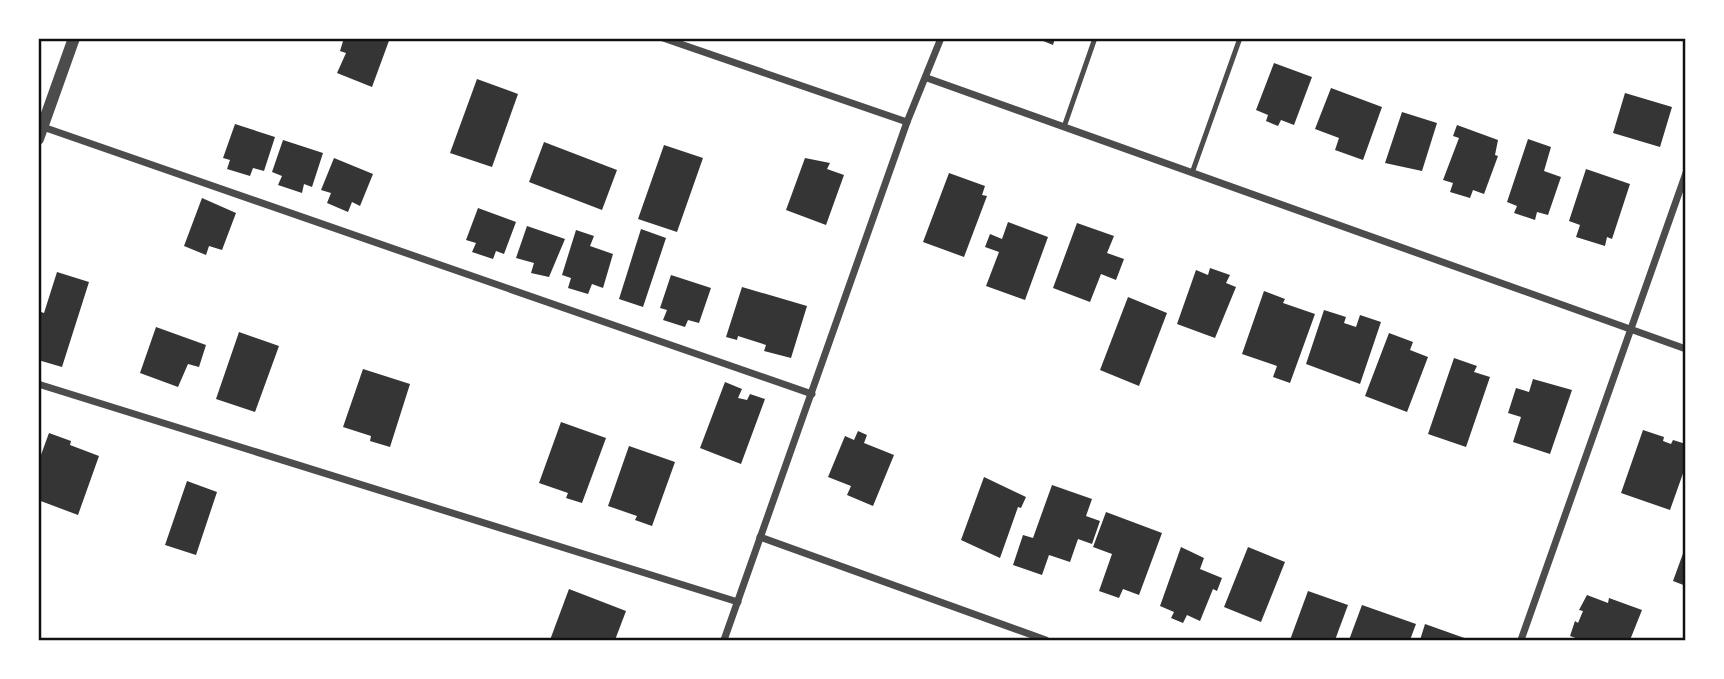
<svg xmlns="http://www.w3.org/2000/svg" width="1724" height="679" viewBox="0 0 1724 679" font-family="'Archivo Narrow',sans-serif">
	<rect width="100%" height="100%" fill="#fff"/>
	<g fill="#353535">
		<polygon points="344,38 390,38 372,87 337,73 346,53 340,51"/>
		<polygon points="1036,38 1055,38 1053,45"/>
		<polygon points="1274,63 1312,77 1294,125 1281,120 1278,126 1266,121 1268,115 1256,110"/>
		<polygon points="477,79 518,94 492,167 450,153"/>
		<polygon points="1331,88 1382,107 1363,160 1335,150 1339,138 1315,129"/>
		<polygon points="1625,93 1672,107 1660,147 1613,133"/>
		<polygon points="1402,112 1437,123 1422,171 1385,163"/>
		<polygon points="235,124 275,137 264,171 253,168 250,176 227,169 230,160 223,158"/>
		<polygon points="1457,125 1498,140 1495,155 1498,156 1484,194 1473,190 1470,198 1450,192 1453,183 1443,180 1459,138 1453,136"/>
		<polygon points="1528,139 1551,147 1544,171 1561,177 1548,215 1537,212 1535,220 1514,213 1517,206 1507,202"/>
		<polygon points="283,140 323,153 312,187 304,184 302,193 278,185 282,176 272,172"/>
		<polygon points="544,142 617,170 602,210 529,182"/>
		<polygon points="664,145 703,158 677,232 638,219"/>
		<polygon points="334,158 373,174 360,206 352,202 348,212 327,203 331,193 321,190"/>
		<polygon points="805,158 830,163 827,169 844,175 826,225 786,210"/>
		<polygon points="1586,169 1630,184 1612,239 1607,237 1605,246 1576,237 1580,225 1569,221"/>
		<polygon points="949,173 985,186 982,195 987,196 964,257 923,242"/>
		<polygon points="202,198 236,213 222,250 209,246 206,255 184,246"/>
		<polygon points="478,208 516,222 504,254 496,251 493,259 472,252 476,243 466,240"/>
		<polygon points="1008,222 1048,237 1025,300 986,286 999,252 985,247 990,234 1002,239"/>
		<polygon points="1077,223 1114,236 1107,253 1124,259 1116,280 1101,274 1090,302 1053,288"/>
		<polygon points="527,226 565,239 549,277 531,273 534,263 516,258"/>
		<polygon points="641,229 666,238 643,307 619,299"/>
		<polygon points="576,230 594,236 590,246 613,254 603,288 592,284 588,294 568,288 571,278 562,275"/>
		<polygon points="1210,268 1230,275 1226,283 1236,287 1215,338 1177,324 1196,270 1208,275"/>
		<polygon points="57,272 89,282 62,367 38,360 38,311 44,313"/>
		<polygon points="671,275 711,288 699,323 688,320 685,327 663,320 667,310 660,308"/>
		<polygon points="742,287 807,306 791,358 764,351 766,345 738,336 737,340 726,337"/>
		<polygon points="1264,291 1285,299 1283,303 1315,314 1290,383 1273,377 1277,366 1242,354"/>
		<polygon points="1128,297 1167,313 1139,386 1100,370"/>
		<polygon points="1324,310 1346,317 1344,323 1356,327 1360,315 1381,322 1360,384 1306,364"/>
		<polygon points="156,327 206,345 199,367 188,364 178,387 140,373"/>
		<polygon points="239,332 279,346 255,412 216,399"/>
		<polygon points="1389,333 1413,342 1410,350 1428,357 1407,412 1365,396"/>
		<polygon points="1454,358 1477,366 1474,372 1490,377 1466,447 1428,434"/>
		<polygon points="363,369 410,384 390,447 370,441 371,436 343,427"/>
		<polygon points="1533,379 1572,390 1550,454 1513,442 1521,417 1508,413 1516,388 1529,392"/>
		<polygon points="725,382 742,389 738,398 747,400 750,394 765,399 741,464 700,448"/>
		<polygon points="561,422 606,438 582,503 566,498 568,493 539,483"/>
		<polygon points="1643,430 1664,437 1663,441 1671,444 1673,440 1686,444 1686,465 1670,510 1621,493"/>
		<polygon points="858,431 867,435 864,443 894,455 873,506 847,495 851,486 828,477 845,436 854,440"/>
		<polygon points="49,433 71,441 70,445 99,456 78,515 38,500 38,463"/>
		<polygon points="629,446 675,462 652,526 635,520 637,516 608,506"/>
		<polygon points="984,477 1026,497 1021,508 1018,507 1000,558 961,540"/>
		<polygon points="187,481 217,492 196,555 165,545"/>
		<polygon points="1052,485 1092,499 1086,516 1100,521 1092,544 1078,539 1070,562 1049,555 1042,575 1013,565 1023,535 1033,538"/>
		<polygon points="1106,512 1162,533 1139,595 1123,589 1119,598 1099,591 1112,554 1093,547"/>
		<polygon points="1181,547 1204,558 1200,569 1222,578 1217,591 1213,589 1200,621 1187,615 1183,623 1171,618 1174,612 1160,606"/>
		<polygon points="1248,547 1285,562 1261,622 1224,607"/>
		<polygon points="1685,548 1686,548 1686,586 1673,581"/>
		<polygon points="569,589 626,611 615,640 550,640"/>
		<polygon points="1308,591 1348,605 1335,640 1290,640"/>
		<polygon points="1587,595 1608,603 1609,598 1642,610 1630,640 1581,640 1570,636 1575,621 1578,623 1583,611 1579,610"/>
		<polygon points="1362,605 1416,624 1410,640 1349,640"/>
		<polygon points="1425,624 1470,640 1420,640"/>
	</g>
	<g fill="none" stroke-linecap="round" stroke-linejoin="round">
		<g stroke="#4c4c4c" stroke-width="5">
			<polyline points="1064,127 1095,38"/>
			<polyline points="1192,173 1240,38"/>
		</g>
		<g stroke="#4c4c4c" stroke-width="7">
			<polyline points="663,38 907,122"/>
			<polyline points="927,78 1686,349"/>
			<polyline points="43,127 812,394"/>
			<polyline points="38,384 738,602"/>
			<polyline points="760,537 1046,640"/>
			<polyline points="724,640 907,122 941,38"/>
			<polyline points="1521,640 1686,173"/>
		</g>
		<polyline stroke="#4c4c4c" stroke-width="12" points="38,139 74,38"/>
	</g>
	<rect width="1724" height="679" fill="none" stroke="#ffffff" stroke-width="80"/>
	<rect x="40" y="40" width="1644" height="599" fill="none" stroke="#111" stroke-width="2.5"/>
</svg>
